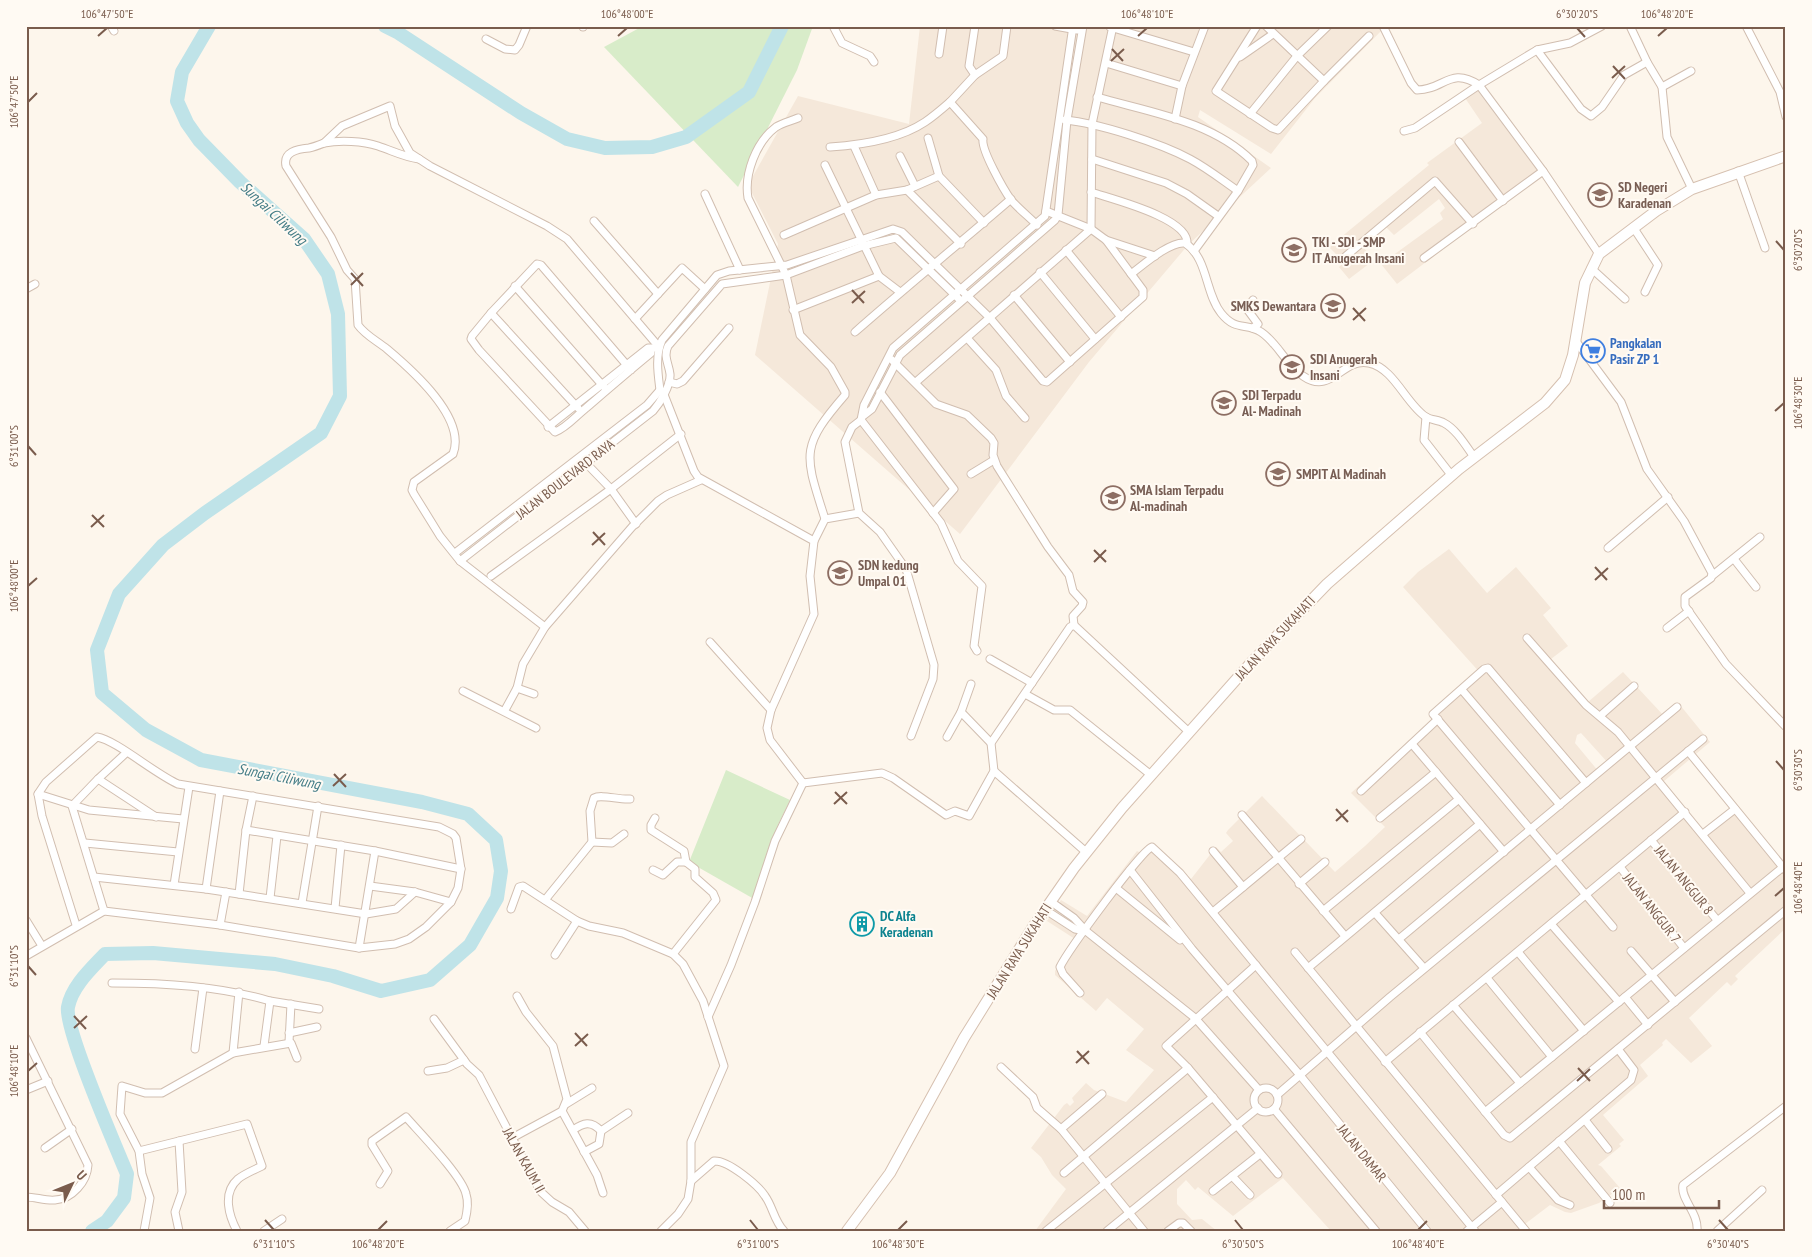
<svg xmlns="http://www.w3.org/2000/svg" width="1812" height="1257" viewBox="0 0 1812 1257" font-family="'PT Sans Narrow',sans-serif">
	<rect width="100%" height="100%" fill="#fdf6ec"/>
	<g fill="#f5e8da" fill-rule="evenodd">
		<polygon points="920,26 1386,26 1315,98 1271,154 1200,110 1198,117 1271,168 1188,245 1089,362 960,534 755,355 778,244 748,185 798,96 909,124"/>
		<polygon points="1477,90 1541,175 1397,284 1381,264 1443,219 1440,213 1445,208 1439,199 1394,235 1385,226 1362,246 1374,260 1349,279 1339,267 1344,262 1329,247 1429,165 1427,163 1482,123 1465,98"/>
		<path d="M1449 549 1487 593 1516 567 1551 608 1543 615 1568 646 1551 659 1588 702 1623 672 1665 717 1680 705 1710 742 1663 782 1704 833 1738 808 1782 862 1786 859V928L1735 976 1738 979 1731 986 1727 982 1689 1018 1712 1046 1691 1063 1666 1039 1662 1043 1663 1045 1640 1065 1648 1076 1603 1115 1624 1140 1619 1144 1621 1146 1598 1165 1601 1166 1620 1188 1599 1203 1571 1213 1565 1212 1550 1205 1525 1224 1530 1231H1331L1283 1178 1233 1216 1198 1187 1195 1190 1186 1180 1177 1189V1204L1192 1220 1202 1219 1217 1231H1035L1066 1189 1052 1175 1041 1157 1031 1148 1064 1105 1067 1103 1070 1106 1074 1102 1072 1098 1086 1083 1094 1090 1126 1102 1154 1070 1126 1050 1144 1029 1107 998 1096 1011 1055 975V971L1075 939 1047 921 1061 900 1087 916 1137 851 1141 853 1149 844 1191 879 1216 847 1221 852 1233 841 1226 833 1228 830 1262 796 1335 872 1365 846 1385 827 1351 793 1482 675 1403 587 1418 572ZM1581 733 1609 764 1599 772 1575 743 1577 735Z"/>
	</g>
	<g fill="#d8ecc9">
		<polygon points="643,26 813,26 797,70 738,187 604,47"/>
		<polygon points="726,770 790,800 778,825 754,899 689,862"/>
	</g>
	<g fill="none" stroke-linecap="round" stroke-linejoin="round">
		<g stroke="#bfe3e8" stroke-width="14">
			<polyline points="385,26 397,32 521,113 567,139 605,148 652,147 686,137 749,92 782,26"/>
			<path d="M92 1231 107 1221 124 1198 127 1174C116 1147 64 1028 68 1007 72 986 91 969 105 954L153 953 275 964 333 976 381 991 430 980 470 945 497 898 501 871 496 840 468 814 422 802 201 760 146 730 102 693 97 650 119 594 163 545 205 513 321 433 340 396 338 314 328 274 304 239 240 182 199 140 187 123 177 101 182 72 209 26"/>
		</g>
		<g stroke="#d1beb0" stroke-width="9">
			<g id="street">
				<polyline points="111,26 114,31"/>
				<polyline points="583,26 583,27"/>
				<polyline points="833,26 842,43 870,56 874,62"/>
				<polyline points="975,26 969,66 975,75"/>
				<path d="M1007 26 1003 56 975 75 950 102 983 139C981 150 1004 190 1011 200 1019 209 1029 217 1037 225"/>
				<polyline points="1055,26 1077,30"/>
				<polyline points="1257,26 1216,91 1272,128 1278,130 1324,81 1266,26"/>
				<path d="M1383 26 1411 83 1417 90C1444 90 1450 66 1479 85L1543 171 1599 254"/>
				<polyline points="1630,26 1647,62 1662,87 1667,137 1692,189"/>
				<polyline points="1746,26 1780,92 1786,117"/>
				<polyline points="1110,27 1194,52"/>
				<polyline points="486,39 505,49 515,50 519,45 527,26"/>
				<polyline points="1537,50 1581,109 1591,116 1602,107 1624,75 1647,62"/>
				<polyline points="939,54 943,26"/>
				<polyline points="1240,57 1273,34"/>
				<polyline points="1106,63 1182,86"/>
				<polyline points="1324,81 1369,36"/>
				<polyline points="1662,87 1691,71"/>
				<path d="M1097 97C1149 112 1212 121 1252 161L1253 165 1238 191 1194 251"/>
				<polyline points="1250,114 1297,56 1328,26"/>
				<path d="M798 118C791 121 782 123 776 127 756 142 744 174 748 198L786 275 800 335 831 367 845 392V395C799 448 805 455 825 519"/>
				<polyline points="1175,119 1182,86 1205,26"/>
				<path d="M1065 120C1098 123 1160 143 1190 159 1207 168 1222 180 1238 191"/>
				<polyline points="1404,131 1415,128 1479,85 1537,50 1570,43 1602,26"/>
				<polyline points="928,138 939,176 984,223"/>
				<polyline points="1459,142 1503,201"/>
				<polyline points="324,143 342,126 390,106 395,126 410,153 430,166 547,226 567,239 659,347"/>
				<polyline points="854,146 876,195"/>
				<path d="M830 147C861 145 898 140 925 122 934 116 942 109 950 102"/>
				<polyline points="900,156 915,186"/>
				<path d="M419 159C404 157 393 151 378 146 363 141 340 140 324 143 319 145 314 147 309 148 297 149 283 152 286 166L331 237 347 270 355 279 358 325C365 335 377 341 387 349 412 370 467 418 453 454L414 482 412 490 414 494 440 536 460 561 545 627 523 664 517 688 505 710"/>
				<polyline points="1092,159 1166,183 1187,194 1218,216"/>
				<polyline points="825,165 879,276 900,292"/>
				<polyline points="1738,171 1765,248"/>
				<polyline points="907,190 961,244"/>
				<path d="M1091 192C1111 199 1190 218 1187 244"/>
				<polyline points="705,194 740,270"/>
				<polyline points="1046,211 1091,229 1106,240 1155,256"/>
				<polyline points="594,221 658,294"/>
				<polyline points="1633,227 1658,265 1645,292"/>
				<polyline points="784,235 876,195 907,190 939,176"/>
				<polyline points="1066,250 1121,317"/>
				<polyline points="1346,256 1435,181 1473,224"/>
				<polyline points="1424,258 1543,171"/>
				<polyline points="1591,268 1625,299"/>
				<polyline points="1040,272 1095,339"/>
				<path d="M1131 274C1143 265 1170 241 1185 243 1208 258 1205 293 1221 313 1236 332 1246 322 1261 332 1278 343 1286 365 1303 376 1332 396 1342 357 1369 363 1394 368 1406 404 1426 417 1431 420 1439 420 1444 423 1456 429 1466 446 1474 457"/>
				<polyline points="515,286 604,387"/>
				<polyline points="26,289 35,284"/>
				<polyline points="1014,295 1070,362"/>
				<polyline points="1253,300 1247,309 1258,324 1253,328"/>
				<polyline points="793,310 879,276"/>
				<polyline points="491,313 578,408"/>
				<polyline points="635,319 682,268 705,289"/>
				<path d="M855 332C906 287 959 244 1011 199"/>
				<polyline points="967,338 996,370 1006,396 1025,418"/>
				<polyline points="1575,340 1621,402 1647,469 1684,521 1712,573 1711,578 1685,597 1685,606 1726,664 1786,727"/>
				<polyline points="892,360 936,404 967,415 991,438 994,443 993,455 997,466 1048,547 1069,575 1073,591 1083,602 1082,606 1073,616 1074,625"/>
				<path d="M631 370 541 265 537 264 491 313 472 336 471 339 479 350 555 432C566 428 576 416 586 408 607 390 629 371 651 353V349"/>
				<polyline points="669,382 677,384 683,381 729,328"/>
				<polyline points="916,382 1091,229 1092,124 1113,26"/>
				<polyline points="660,390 663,392 694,471 698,477 814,541 810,576 814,614 771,710 767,728 770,740 803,783 882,773 893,778 946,815 955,811 969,816 994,771 991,743 1070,627 1074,625 1189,732"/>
				<path d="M660 390C658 374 655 356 662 340L717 275 729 271 787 265 893 229 902 232 990 318 1043 381 1047 382 1143 297V290L1106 240"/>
				<polyline points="880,392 954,489 933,513"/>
				<polyline points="863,416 872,409 900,355 1055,220 1058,215 1067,120 1083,26"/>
				<polyline points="1426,417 1424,440 1452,476"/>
				<polyline points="861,420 852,427 845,442 859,513 880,532 906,569 934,665 933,679 911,736"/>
				<polyline points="548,427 648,348 655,348"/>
				<polyline points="584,461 611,489 636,524"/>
				<polyline points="971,474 994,460"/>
				<polyline points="814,541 825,519 859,513"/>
				<polyline points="1608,548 1668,497"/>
				<polyline points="455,553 647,405 660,390"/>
				<polyline points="1734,559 1756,587"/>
				<path d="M460 561 653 411C660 403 671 385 670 374 669 364 663 357 668 346L722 284 786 275 863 246 896 238 961 301"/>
				<polyline points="1713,575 1760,537"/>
				<polyline points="491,576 611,489 681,434"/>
				<polyline points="545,627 632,527 658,501 667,495 701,480"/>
				<polyline points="1667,628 1689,611"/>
				<polyline points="1527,638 1586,705 1618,732 1750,893"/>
				<polyline points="710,642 771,710"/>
				<polyline points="977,651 974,646 982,586 958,561 941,523 861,420 864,405 893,348 1045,216 1073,26"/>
				<polyline points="990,659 1032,683"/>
				<polyline points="517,688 534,694"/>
				<polyline points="1462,690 1560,805"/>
				<polyline points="463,691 536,728"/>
				<polyline points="1025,694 1054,710 1070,710 1151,775"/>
				<polyline points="961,712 971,684"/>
				<polyline points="1600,716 1634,686"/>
				<polyline points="947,737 961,712 991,743"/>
				<polyline points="1412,744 1504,852"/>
				<polyline points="1688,751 1786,871"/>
				<polyline points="994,771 1086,852"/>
				<polyline points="98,779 126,753"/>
				<polyline points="1586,783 1488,668 1484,669 1433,714 1613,927"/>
				<polyline points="1361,791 1438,719"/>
				<polyline points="38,794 89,810 183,819"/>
				<polyline points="1242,815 1345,936"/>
				<polyline points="655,818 651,825 651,830 684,851 686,862 695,869 695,877 713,893 716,900 673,954"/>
				<polyline points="1380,818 1436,772"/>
				<polyline points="246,830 375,851 461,869"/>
				<polyline points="1703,834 1735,809"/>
				<polyline points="1651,840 1717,920"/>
				<polyline points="592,842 612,843 624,834"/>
				<polyline points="85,843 178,852"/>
				<polyline points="1213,851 1243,887"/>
				<polyline points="1620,867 1684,948"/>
				<polyline points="653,870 663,875 677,862 686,862"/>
				<polyline points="1130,870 1192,949 1299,1074 1427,1231"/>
				<polyline points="94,877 206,889 366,914 396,909 415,892"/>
				<polyline points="1299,884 1325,862"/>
				<polyline points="174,885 189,787"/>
				<polyline points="370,886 415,892 451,902"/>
				<polyline points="1116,888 1180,940"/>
				<polyline points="206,889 220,791"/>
				<polyline points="239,894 246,830 253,796"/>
				<polyline points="270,898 277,836"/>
				<path d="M545 900 592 842 590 811 594 798C601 794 619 800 630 799"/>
				<polyline points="1050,901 1074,918 1086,931 1195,1018 1259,1090"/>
				<polyline points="302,903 318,806"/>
				<polyline points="335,908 341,845"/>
				<polyline points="511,909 519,887 523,886 577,921 589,926 623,933 673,954 683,964 703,1001 724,1066 691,1142 691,1181 688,1199 678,1214 661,1231"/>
				<polyline points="1044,909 1075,929 1086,931"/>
				<polyline points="104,911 72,806 98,779 156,817"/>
				<polyline points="1323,911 1459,799"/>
				<polyline points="1213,912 1301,839"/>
				<polyline points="1375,913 1424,968"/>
				<polyline points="26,920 42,946"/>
				<polyline points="1551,924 1619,1002"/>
				<polyline points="220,925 226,892"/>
				<polyline points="1399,939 1677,707"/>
				<polyline points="359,948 375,851"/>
				<polyline points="1631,951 1675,1002"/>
				<polyline points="1295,952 1526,1231"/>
				<polyline points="1518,952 1584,1031"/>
				<polyline points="555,955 577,921"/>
				<path d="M26 956 104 911 220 925 359 948 395 944 409 939 426 927 451 902 458 888 461 869 456 838 453 834 439 827 178 784C155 774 116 740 97 737L46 782 38 794 42 816 76 925"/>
				<polyline points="1256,965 1166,1046 1188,1068 1278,1174"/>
				<polyline points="1308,968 1480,824"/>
				<polyline points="1487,978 1552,1057"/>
				<path d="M112 983C166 983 219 986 270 1001L264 1046"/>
				<path d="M1080 993 1063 974 1060 967C1067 952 1142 849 1152 847L1180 873 1475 1231"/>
				<polyline points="1625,997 1648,1025"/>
				<polyline points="270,1001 319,1009"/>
				<polyline points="1453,1005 1520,1083"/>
				<polyline points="708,1017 731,965 755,902 775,841 803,783"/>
				<polyline points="434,1019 467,1064 479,1075 540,1191 552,1202 569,1212 585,1231"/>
				<polyline points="1420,1032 1504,1135 1510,1138 1786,910"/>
				<polyline points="289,1033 317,1027"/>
				<path d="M26 1038 88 1165C87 1182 72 1199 55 1200 46 1201 35 1197 26 1197"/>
				<polyline points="289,1042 291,1004"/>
				<polyline points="195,1049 203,988"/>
				<polyline points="233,1053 239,992"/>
				<polyline points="1385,1062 1685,812"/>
				<polyline points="1001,1067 1033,1097 1037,1108 1061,1129 1144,1231"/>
				<polyline points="428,1071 447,1068 464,1060"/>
				<circle cx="1266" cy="1100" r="12"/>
				<polyline points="26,1090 48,1081"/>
				<polyline points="1277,1095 1390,997 1703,739"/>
				<polyline points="566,1104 592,1088"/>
				<polyline points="1274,1109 1376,1231"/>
				<polyline points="562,1111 597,1175 603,1193"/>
				<polyline points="1485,1112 1783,867"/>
				<polyline points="1585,1120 1608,1149"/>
				<polyline points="1061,1129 1102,1094"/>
				<path d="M573 1130C583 1123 591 1120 601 1131L628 1113"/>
				<polyline points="512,1138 562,1111 567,1099 553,1046 526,1012 517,996"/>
				<polyline points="179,1141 182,1192 175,1212 179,1231"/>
				<polyline points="1559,1141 1610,1203"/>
				<polyline points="45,1148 72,1129"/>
				<path d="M139 1151 247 1124 262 1166C254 1170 244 1174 238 1179 222 1193 229 1216 237 1231"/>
				<polyline points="584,1152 599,1144 601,1131"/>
				<polyline points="1529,1167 1558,1200 1570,1205"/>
				<polyline points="1064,1173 1188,1068"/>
				<polyline points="1232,1176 1250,1195"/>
				<path d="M691 1181 714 1161C728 1160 758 1185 765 1196 773 1207 774 1221 784 1231"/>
				<path d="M380 1184 388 1171 372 1145V1141L406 1117C420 1133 462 1176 466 1194 469 1203 467 1213 465 1221L450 1231"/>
				<polyline points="1213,1191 1260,1154"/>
				<polyline points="1496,1195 1631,1080 1634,1070 1618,1049"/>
				<polyline points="144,1231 150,1198 142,1174 139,1151 120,1114 122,1086 145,1093 162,1093 233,1053 291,1043 297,1058"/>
				<polyline points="264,1231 282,1219"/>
				<polyline points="1046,1231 1213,1097"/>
				<polyline points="1107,1231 1258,1108"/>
				<polyline points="1168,1231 1179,1223 1183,1223 1191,1231"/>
				<polyline points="1467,1231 1502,1202"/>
				<path d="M1697 1231C1699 1213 1680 1199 1683 1185L1786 1106"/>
				<polyline points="1717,1231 1762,1190"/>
			</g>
		</g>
		<g stroke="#d6c0b0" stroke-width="12">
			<polyline id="secondary" points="847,1231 890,1173 964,1038 1033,927 1074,868 1122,808 1249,665 1327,584 1459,469 1545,403 1565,380 1573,355 1585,283 1599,254 1656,211 1692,189 1786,156"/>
		</g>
		<use href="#street" stroke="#fff" stroke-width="7"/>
		<use href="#secondary" stroke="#fff" stroke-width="10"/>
	</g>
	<path fill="none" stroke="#7a5c4d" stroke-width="2" d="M1577 28 1585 37M98 36 107 28M618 36 627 28M1138 36 1147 28M1658 36 1667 28M1112 49 1123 61M1111 61 1124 49M1613 66 1625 79M1612 78 1625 66M28 102 37 93M1776 241 1784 250M351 273 363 286M351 285 363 273M852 290 864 303M852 303 865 291M1353 308 1365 321M1353 320 1366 308M1775 411 1784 403M28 446 36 455M92 515 104 527M91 527 104 515M593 532 605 545M592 545 605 533M1094 550 1106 562M1094 562 1106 550M1595 567 1607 580M1595 580 1608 568M28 586 37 578M1776 761 1784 770M334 774 346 787M333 786 346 774M835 792 847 804M834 804 847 792M1336 809 1348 822M1336 821 1348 810M1775 896 1784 888M28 966 36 975M74 1016 86 1029M74 1028 87 1016M575 1033 587 1046M575 1046 588 1034M1077 1051 1089 1064M1076 1063 1089 1051M1578 1068 1590 1081M28 1071 37 1063M1577 1081 1590 1069M265 1220 274 1230M750 1220 758 1230M1235 1220 1243 1230M1719 1220 1728 1230M378 1230 387 1221M898 1230 907 1221M1418 1230 1427 1221"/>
	<defs>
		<g id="school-ring" transform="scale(1.25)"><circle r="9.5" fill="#fffaf3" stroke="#8d6e63" stroke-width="1.5"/><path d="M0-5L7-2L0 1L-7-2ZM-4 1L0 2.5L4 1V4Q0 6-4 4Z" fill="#8d6e63"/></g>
		<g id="supermarket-ring" transform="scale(1.25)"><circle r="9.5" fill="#fffaf3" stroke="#3f7fe0" stroke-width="1.5"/><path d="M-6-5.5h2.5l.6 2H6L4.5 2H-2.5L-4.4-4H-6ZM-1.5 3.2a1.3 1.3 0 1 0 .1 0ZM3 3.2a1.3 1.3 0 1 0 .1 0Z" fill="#3f7fe0"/></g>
		<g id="building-ring" transform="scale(1.25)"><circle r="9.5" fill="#fffaf3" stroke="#0f9aa8" stroke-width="1.5"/><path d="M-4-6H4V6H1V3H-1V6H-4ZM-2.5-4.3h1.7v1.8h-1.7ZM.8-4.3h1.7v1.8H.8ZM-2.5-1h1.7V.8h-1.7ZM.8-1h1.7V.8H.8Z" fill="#0f9aa8"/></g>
	</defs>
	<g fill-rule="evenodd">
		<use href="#school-ring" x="1600" y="195"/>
		<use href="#school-ring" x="1294" y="250"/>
		<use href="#school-ring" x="1333" y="306"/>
		<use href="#supermarket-ring" x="1593" y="351"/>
		<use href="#school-ring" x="1292" y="367"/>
		<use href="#school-ring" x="1224" y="403"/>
		<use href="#school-ring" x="1278" y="474"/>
		<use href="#school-ring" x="1113" y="498"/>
		<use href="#school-ring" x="840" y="573"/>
		<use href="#building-ring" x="862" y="924"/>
	</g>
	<g text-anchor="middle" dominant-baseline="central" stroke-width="4" stroke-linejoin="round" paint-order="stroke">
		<g font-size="14" font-weight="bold" fill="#785e54" stroke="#fffaf3" text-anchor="start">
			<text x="1618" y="187">SD Negeri<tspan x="1618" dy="16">Karadenan</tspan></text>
			<text x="1312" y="242">TKI - SDI - SMP<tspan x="1312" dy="16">IT Anugerah Insani</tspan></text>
			<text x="1316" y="306" text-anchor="end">SMKS Dewantara</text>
			<text x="1310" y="359">SDI Anugerah<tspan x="1310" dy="16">Insani</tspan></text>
			<text x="1242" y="395">SDI Terpadu<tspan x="1242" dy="16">Al- Madinah</tspan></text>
			<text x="1296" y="474">SMPIT Al Madinah</text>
			<text x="1130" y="490">SMA Islam Terpadu<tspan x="1130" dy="16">Al-madinah</tspan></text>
			<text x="858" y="565">SDN kedung<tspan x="858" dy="16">Umpal 01</tspan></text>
		</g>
		<g font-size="14" font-weight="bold" fill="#366cbe" stroke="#fffaf3" text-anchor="start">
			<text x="1610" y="343">Pangkalan<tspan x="1610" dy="16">Pasir ZP 1</tspan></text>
		</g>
		<g font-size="14" fill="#7a5c4d" stroke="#fffaf3">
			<text transform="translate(565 479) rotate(-38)">JALAN BOULEVARD RAYA</text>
			<text transform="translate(1275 638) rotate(-47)">JALAN RAYA SUKAHATI</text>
			<text transform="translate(1684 880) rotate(51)">JALAN ANGGUR 8</text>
			<text transform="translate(1652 908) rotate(52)">JALAN ANGGUR 7</text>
			<text transform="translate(1019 951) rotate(-58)">JALAN RAYA SUKAHATI</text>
			<text transform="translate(1362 1153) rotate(51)">JALAN DAMAR</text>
			<text transform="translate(524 1160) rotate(61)">JALAN KAUM II</text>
		</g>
		<g font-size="14" font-weight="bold" fill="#0d838f" stroke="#fffaf3" text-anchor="start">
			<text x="880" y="916">DC Alfa<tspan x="880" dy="16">Keradenan</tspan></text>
		</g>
		<g font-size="15" font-style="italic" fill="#437c86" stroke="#fffaf3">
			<text transform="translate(274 213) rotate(43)">Sungai Ciliwung</text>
			<text transform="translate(279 776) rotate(11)">Sungai Ciliwung</text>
		</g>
	</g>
	<rect width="1812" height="1257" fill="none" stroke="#fffaf3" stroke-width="55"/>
	<g transform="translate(72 1184) rotate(47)" stroke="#fffaf3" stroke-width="4" paint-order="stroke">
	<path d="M0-4L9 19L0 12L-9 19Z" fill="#7a5c4d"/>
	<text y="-8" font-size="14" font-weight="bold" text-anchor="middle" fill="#7a5c4d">U</text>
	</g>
	<path d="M1604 1200v8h115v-8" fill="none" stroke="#7a5c4d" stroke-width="2.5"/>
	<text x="1612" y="1200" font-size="15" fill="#7a5c4d" stroke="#fffaf3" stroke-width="4" paint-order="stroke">100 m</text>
	<rect x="28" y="28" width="1756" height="1202" fill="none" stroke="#7a5c4d" stroke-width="2"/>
	<g font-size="12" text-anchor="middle" fill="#7a5c4d">
		<text x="107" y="18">106°47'50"E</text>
		<text x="627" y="18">106°48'00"E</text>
		<text x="1147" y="18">106°48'10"E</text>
		<text x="1577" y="18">6°30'20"S</text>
		<text x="1667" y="18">106°48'20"E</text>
		<text transform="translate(14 102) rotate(-90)" y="4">106°47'50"E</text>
		<text transform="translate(1798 250) rotate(-90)" y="4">6°30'20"S</text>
		<text transform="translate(1798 403) rotate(-90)" y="4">106°48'30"E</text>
		<text transform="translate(14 446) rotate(-90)" y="4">6°31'00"S</text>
		<text transform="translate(14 586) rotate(-90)" y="4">106°48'00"E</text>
		<text transform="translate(1798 770) rotate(-90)" y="4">6°30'30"S</text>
		<text transform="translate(1798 888) rotate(-90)" y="4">106°48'40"E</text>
		<text transform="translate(14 966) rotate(-90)" y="4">6°31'10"S</text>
		<text transform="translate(14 1071) rotate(-90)" y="4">106°48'10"E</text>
		<text x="274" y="1248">6°31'10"S</text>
		<text x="378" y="1248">106°48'20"E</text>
		<text x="758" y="1248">6°31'00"S</text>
		<text x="898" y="1248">106°48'30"E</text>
		<text x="1243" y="1248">6°30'50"S</text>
		<text x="1418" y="1248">106°48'40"E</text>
		<text x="1728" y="1248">6°30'40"S</text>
	</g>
</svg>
